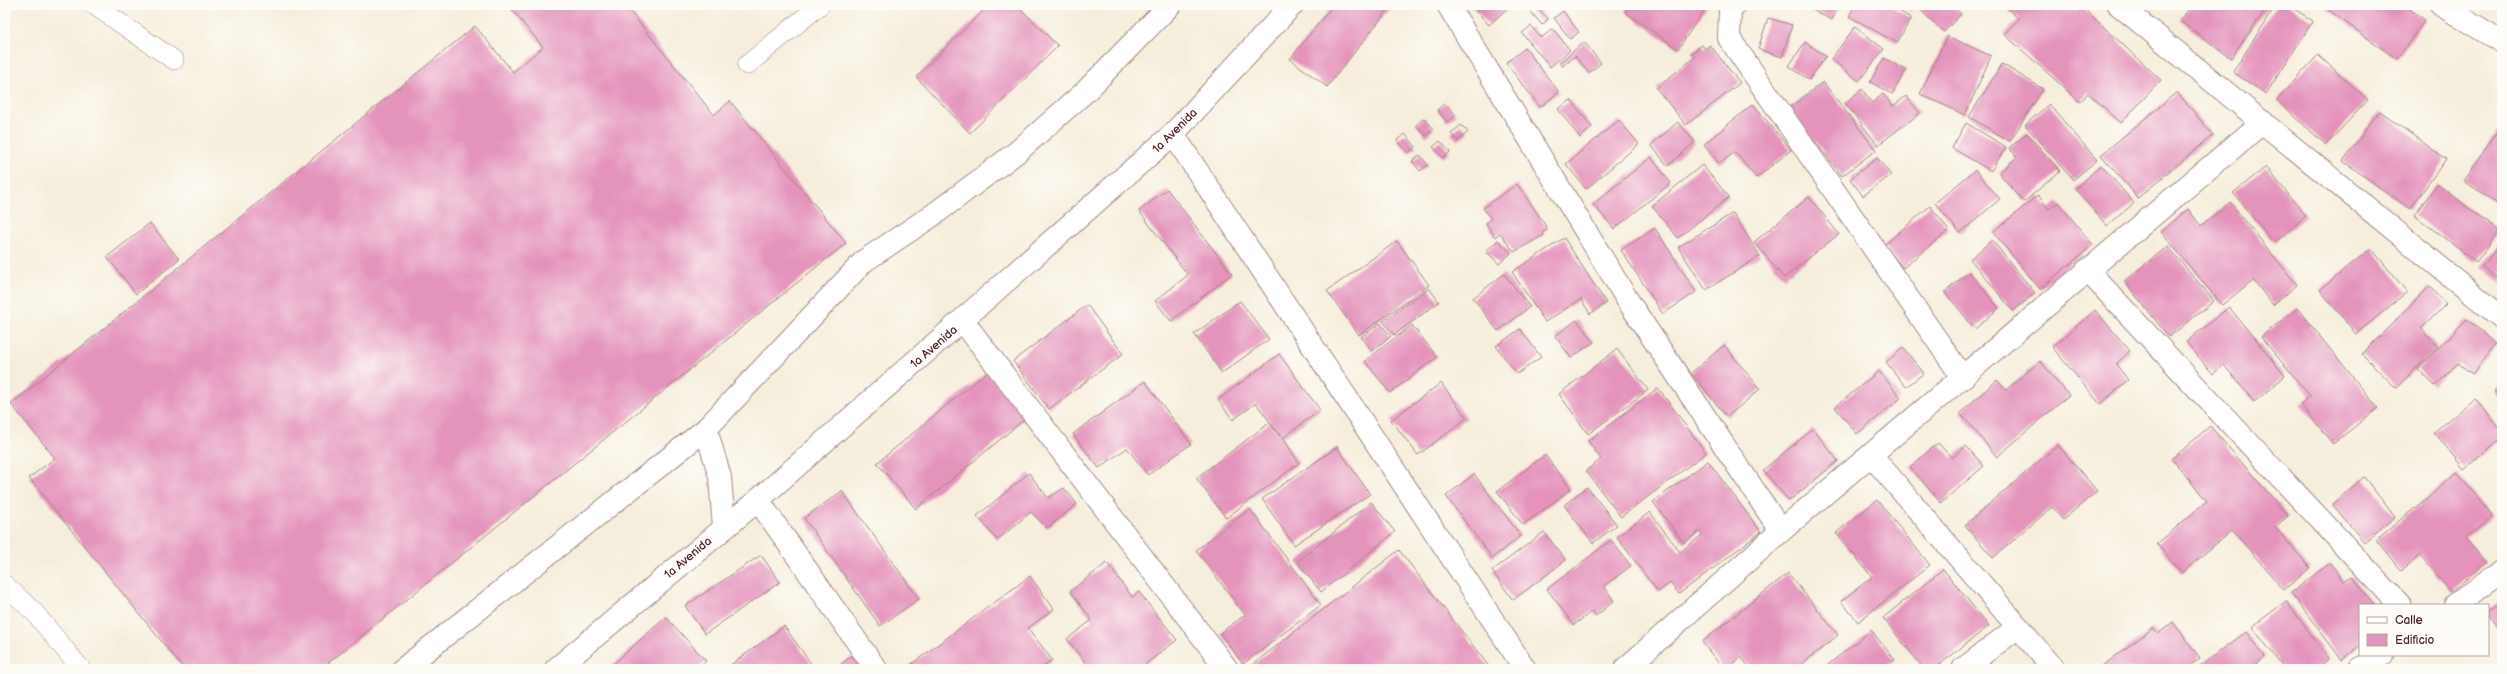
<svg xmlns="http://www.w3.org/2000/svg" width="2507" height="674" viewBox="0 0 2507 674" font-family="'Balsamiq Sans',sans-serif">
	<rect width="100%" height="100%" fill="#fdfcf7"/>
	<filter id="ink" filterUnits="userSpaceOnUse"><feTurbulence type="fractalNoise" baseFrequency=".025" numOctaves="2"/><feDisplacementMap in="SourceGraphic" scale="8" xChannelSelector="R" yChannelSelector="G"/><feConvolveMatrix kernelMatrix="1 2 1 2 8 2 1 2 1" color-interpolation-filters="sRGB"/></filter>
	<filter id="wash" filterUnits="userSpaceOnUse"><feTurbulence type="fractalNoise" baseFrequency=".012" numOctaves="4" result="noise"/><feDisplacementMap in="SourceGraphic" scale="16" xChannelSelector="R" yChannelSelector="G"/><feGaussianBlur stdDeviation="0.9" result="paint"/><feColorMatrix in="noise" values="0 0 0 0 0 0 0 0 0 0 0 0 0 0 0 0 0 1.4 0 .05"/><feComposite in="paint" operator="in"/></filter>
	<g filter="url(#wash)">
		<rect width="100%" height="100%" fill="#f6eedc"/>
		<g id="blocks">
			<g fill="#e493bb">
				<polygon points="508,5 625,5 714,115 730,101 846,243 321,669 184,669 29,478 55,458 11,404 475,26 513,72 543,47"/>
				<polygon points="989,5 1017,5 1058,46 970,133 916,77"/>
				<polygon points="1333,5 1392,5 1327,87 1290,59"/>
				<polygon points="1471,5 1511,5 1489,25"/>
				<polygon points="1525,5 1535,5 1548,19 1542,25"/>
				<polygon points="1629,5 1708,5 1678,49 1625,12"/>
				<polygon points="1810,5 1836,5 1839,6 1832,20 1809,8"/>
				<polygon points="1855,5 1889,5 1911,18 1897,43 1849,16"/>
				<polygon points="1901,5 1914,5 1911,11"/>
				<polygon points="1921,5 1951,5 1961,14 1944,32 1918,8"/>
				<polygon points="2003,5 2068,5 2075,11 2080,5 2161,80 2121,123 2088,93 2080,102 2004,34 2019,19"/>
				<polygon points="2192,5 2269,5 2231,58 2180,21"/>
				<polygon points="2276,5 2288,5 2313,21 2266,94 2233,72"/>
				<polygon points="2330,5 2404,5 2425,20 2397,59 2327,9"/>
				<polygon points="1563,11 1579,32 1570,39 1554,18"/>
				<polygon points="1768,18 1792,25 1782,57 1758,49"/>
				<polygon points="1531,26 1541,38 1553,29 1570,50 1550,67 1522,33"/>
				<polygon points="1855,27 1884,49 1859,81 1831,59"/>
				<polygon points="1947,36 1991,56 1965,115 1920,94"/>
				<polygon points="1584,42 1601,63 1589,73 1575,56 1562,66 1559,63"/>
				<polygon points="1805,42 1826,56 1809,80 1789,66"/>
				<polygon points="1702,45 1705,49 1710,45 1740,83 1686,125 1656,88 1695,57 1691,53"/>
				<polygon points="1525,48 1559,92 1540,107 1506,63"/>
				<polygon points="2318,55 2368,100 2326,145 2277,100"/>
				<polygon points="1884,58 1906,70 1892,94 1870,82"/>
				<polygon points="2002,64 2043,89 2010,141 1969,117"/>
				<polygon points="1823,82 1876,150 1842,176 1789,108"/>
				<polygon points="1862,89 1872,103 1883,94 1893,106 1906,96 1920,113 1878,145 1845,103"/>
				<polygon points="2177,92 2213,135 2138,198 2101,155"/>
				<polygon points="1571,100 1592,127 1580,138 1558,109"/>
				<polygon points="1445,103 1456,115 1447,122 1437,110"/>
				<polygon points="1753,104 1791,150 1756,178 1735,152 1719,164 1704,144"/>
				<polygon points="2049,104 2097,160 2073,180 2025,125"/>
				<polygon points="2379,111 2446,159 2410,209 2343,161"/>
				<polygon points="1424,118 1434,129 1426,136 1416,125"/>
				<polygon points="1619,120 1639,144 1586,189 1566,164"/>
				<polygon points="1678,122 1695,142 1668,166 1651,145"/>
				<polygon points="1966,123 2006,147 1991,171 1952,148"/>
				<polygon points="1461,125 1468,132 1458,141 1451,134"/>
				<polygon points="2498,130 2502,133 2502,207 2464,181"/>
				<polygon points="2027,133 2060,171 2024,202 1999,173 2017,157 2009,148"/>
				<polygon points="1405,134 1416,147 1408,153 1397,140"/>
				<polygon points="1440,141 1450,152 1443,158 1433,147"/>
				<polygon points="1420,155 1428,165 1420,171 1412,161"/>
				<polygon points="1651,157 1671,183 1614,229 1593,204"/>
				<polygon points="1877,158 1891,175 1863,196 1850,179"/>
				<polygon points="1702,165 1729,197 1678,238 1652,206"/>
				<polygon points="2101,165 2134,203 2107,226 2075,189"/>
				<polygon points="2266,167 2306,216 2274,243 2233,193"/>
				<polygon points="1975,170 2000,199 1960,233 1935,203"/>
				<polygon points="1517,184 1548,229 1543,232 1544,235 1514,252 1500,233 1495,237 1486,223 1491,219 1483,208"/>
				<polygon points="2437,184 2499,231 2476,262 2414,215"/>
				<polygon points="1167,189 1232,274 1171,321 1155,301 1188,275 1139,211"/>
				<polygon points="2038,195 2049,209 2058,202 2093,245 2040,289 1993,232"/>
				<polygon points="1809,197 1839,234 1784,278 1754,242"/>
				<polygon points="2230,202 2297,285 2273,305 2253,280 2222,305 2161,232 2188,209 2201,226"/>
				<polygon points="1930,206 1949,230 1903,268 1884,245"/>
				<polygon points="1733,213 1760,256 1706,290 1678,247"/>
				<polygon points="150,223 179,259 136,294 107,257"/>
				<polygon points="1655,228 1696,292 1663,314 1621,250"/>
				<polygon points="1564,238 1606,303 1590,314 1581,299 1545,322 1512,272"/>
				<polygon points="1498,240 1511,253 1499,264 1486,251"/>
				<polygon points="1992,240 2035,293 2013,311 1970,259"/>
				<polygon points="1397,241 1429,285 1359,335 1327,291"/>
				<polygon points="2502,241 2502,283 2482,267"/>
				<polygon points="2168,246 2214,301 2169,337 2124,281"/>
				<polygon points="2371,248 2407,292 2356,334 2320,290"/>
				<polygon points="1969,272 1999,308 1975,329 1945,292"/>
				<polygon points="1504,274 1530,307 1498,331 1473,298"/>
				<polygon points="2430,286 2446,304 2421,329 2438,347 2396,388 2362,354"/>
				<polygon points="1429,288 1439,302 1394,335 1383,321"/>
				<polygon points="1240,301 1269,339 1222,373 1194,334"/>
				<polygon points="1087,305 1123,354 1049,409 1013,361"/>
				<polygon points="2229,307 2285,376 2254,402 2224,365 2213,374 2186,342"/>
				<polygon points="2297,308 2378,408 2333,444 2300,404 2310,396 2261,337"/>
				<polygon points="2095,310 2130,351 2116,364 2128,380 2100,404 2052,347"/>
				<polygon points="2467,319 2496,344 2472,374 2458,363 2435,386 2418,369"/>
				<polygon points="1577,320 1594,342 1571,358 1555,336"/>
				<polygon points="1380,323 1391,336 1372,351 1361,337"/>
				<polygon points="1412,325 1437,357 1390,393 1365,361"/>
				<polygon points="1520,329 1541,357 1517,374 1496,346"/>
				<polygon points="1724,345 1760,389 1727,417 1691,373"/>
				<polygon points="1903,348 1924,373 1906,387 1886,362"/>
				<polygon points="1617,349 1648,390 1588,434 1559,394"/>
				<polygon points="1279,354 1320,410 1283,438 1299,463 1226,518 1196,478 1269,423 1281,437 1256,403 1233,420 1218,400"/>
				<polygon points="2040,361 2069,395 1997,457 1960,413 1997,380 2006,390"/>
				<polygon points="1879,371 1901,398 1857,434 1835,407"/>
				<polygon points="987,372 1026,418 916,509 877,463"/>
				<polygon points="1145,381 1191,444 1148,475 1127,448 1099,468 1073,434"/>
				<polygon points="1441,383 1467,418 1418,455 1391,420"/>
				<polygon points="2502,384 2502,401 2494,391"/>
				<polygon points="1658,388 1706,453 1621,517 1586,471 1601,459 1588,441"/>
				<polygon points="2475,398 2502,431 2502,438 2464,469 2434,432"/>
				<polygon points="2210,426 2288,516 2275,527 2310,568 2284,590 2232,530 2182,573 2157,544 2207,501 2172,459"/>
				<polygon points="1813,429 1838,461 1789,501 1763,470"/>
				<polygon points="1938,443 1952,458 1966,446 1984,466 1941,503 1910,467"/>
				<polygon points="2058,445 2097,491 2063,520 2052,507 1993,558 1965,525"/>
				<polygon points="1337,447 1370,494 1294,545 1262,499"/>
				<polygon points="1545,455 1571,489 1523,525 1497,491"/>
				<polygon points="1708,461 1761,532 1679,594 1670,583 1658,592 1617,537 1650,512 1680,552 1702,535 1700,531 1684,543 1653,502"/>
				<polygon points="1029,473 1048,498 1064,488 1077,504 1047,528 1031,512 997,540 977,516"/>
				<polygon points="2457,473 2493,516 2466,538 2486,563 2451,592 2420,555 2401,571 2376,540"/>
				<polygon points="1474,474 1521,536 1492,558 1446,496"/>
				<polygon points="2364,477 2395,517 2364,542 2332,504"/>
				<polygon points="1587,487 1617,525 1593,543 1564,505"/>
				<polygon points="842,491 919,599 880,626 804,518"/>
				<polygon points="1877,500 1930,565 1858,622 1841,601 1872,577 1836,533"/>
				<polygon points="1371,502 1395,532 1321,592 1297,562"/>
				<polygon points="1250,509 1321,605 1243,664 1220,633 1245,615 1196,550"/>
				<polygon points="1544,532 1566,560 1513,600 1492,571"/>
				<polygon points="1611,540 1631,566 1604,586 1614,601 1596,616 1592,611 1574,625 1547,589"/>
				<polygon points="1399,550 1491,669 1247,669"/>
				<polygon points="761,555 780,582 705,634 685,606"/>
				<polygon points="1107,563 1132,597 1139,592 1177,640 1139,669 1090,669 1067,639 1092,620 1070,591"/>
				<polygon points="2330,563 2344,581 2352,576 2374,605 2360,605 2360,646 2342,660 2291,593"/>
				<polygon points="1943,569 1989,626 1934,669 1924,669 1883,618"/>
				<polygon points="1788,573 1838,635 1796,669 1751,669 1741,657 1726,669 1723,669 1702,642"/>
				<polygon points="1030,576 1054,609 1028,628 1052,660 1040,669 905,669"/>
				<polygon points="2502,600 2502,635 2488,615 2488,611"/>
				<polygon points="2286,601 2329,659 2316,669 2285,669 2252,627"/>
				<polygon points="666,617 706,661 697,669 613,669 611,666"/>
				<polygon points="2173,622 2200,658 2186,669 2103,669 2101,667 2153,628 2158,634"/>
				<polygon points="784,626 815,669 725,669"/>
				<polygon points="1871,630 1895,660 1883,669 1823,669"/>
				<polygon points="2246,632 2265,657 2250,669 2196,669"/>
				<polygon points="852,656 861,669 834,669"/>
			</g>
		</g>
	</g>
	<g filter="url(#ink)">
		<use href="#blocks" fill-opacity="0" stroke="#a08684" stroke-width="1"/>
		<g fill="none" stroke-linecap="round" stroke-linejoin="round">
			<g stroke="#a08684" stroke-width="20">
				<g id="service">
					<polyline points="94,5 174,60"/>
					<polyline points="747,65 820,5"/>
					<polyline points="5,585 34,612 81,669"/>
				</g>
			</g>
			<g stroke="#a08684" stroke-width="24">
				<g id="minor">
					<polyline points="1448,5 1630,304 1781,531"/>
					<polyline points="1734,5 1730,11 1729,38 1963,378"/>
					<polyline points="2119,5 2502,318"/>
					<polyline points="2441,5 2502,42"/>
					<polyline points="1173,134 1525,669"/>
					<polyline points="2087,270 2400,605"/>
					<polyline points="963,321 1227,669"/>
					<polyline points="1871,455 2054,669"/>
					<polyline points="758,500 876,669"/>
					<polyline points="724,528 720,477 706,429 864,261 933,215 1017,152 1085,92 1170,5"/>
					<polyline points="2455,605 2502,571"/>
					<polyline points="403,669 706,429"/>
					<polyline points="1625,669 1781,531 2263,122"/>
					<polyline points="1963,669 2018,627"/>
					<polyline points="2360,669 2382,655"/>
				</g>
			</g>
			<g stroke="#a08684" stroke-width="24">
				<polyline id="tertiary" points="556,669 758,500 1173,134 1292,5"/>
			</g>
			<use href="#service" stroke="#fff" stroke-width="19"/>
			<use href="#minor" stroke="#fff" stroke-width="22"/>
			<use href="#tertiary" stroke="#fff" stroke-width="22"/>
		</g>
	</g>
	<g text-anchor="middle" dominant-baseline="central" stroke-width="3" stroke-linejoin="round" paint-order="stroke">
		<g font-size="12" fill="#4a1f2b" stroke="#fdfcf7">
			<text transform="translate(1175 131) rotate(-45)">1a Avenida</text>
			<text transform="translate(934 347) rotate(-41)">1a Avenida</text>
			<text transform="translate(688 558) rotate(-40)">1a Avenida</text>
		</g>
	</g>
	<rect width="2507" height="674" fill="none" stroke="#fdfcf7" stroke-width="20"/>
	<rect x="2359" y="604" width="130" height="52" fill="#fdfcf7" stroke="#b5a4a5"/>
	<rect x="2367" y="617" width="20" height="6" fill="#ffffff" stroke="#b5a4a5"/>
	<text x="2395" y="624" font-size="12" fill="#4a1f2b">Calle</text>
	<rect x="2367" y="634" width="20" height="12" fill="#e493bb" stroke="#b5a4a5"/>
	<text x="2395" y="644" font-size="12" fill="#4a1f2b">Edificio</text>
</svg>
